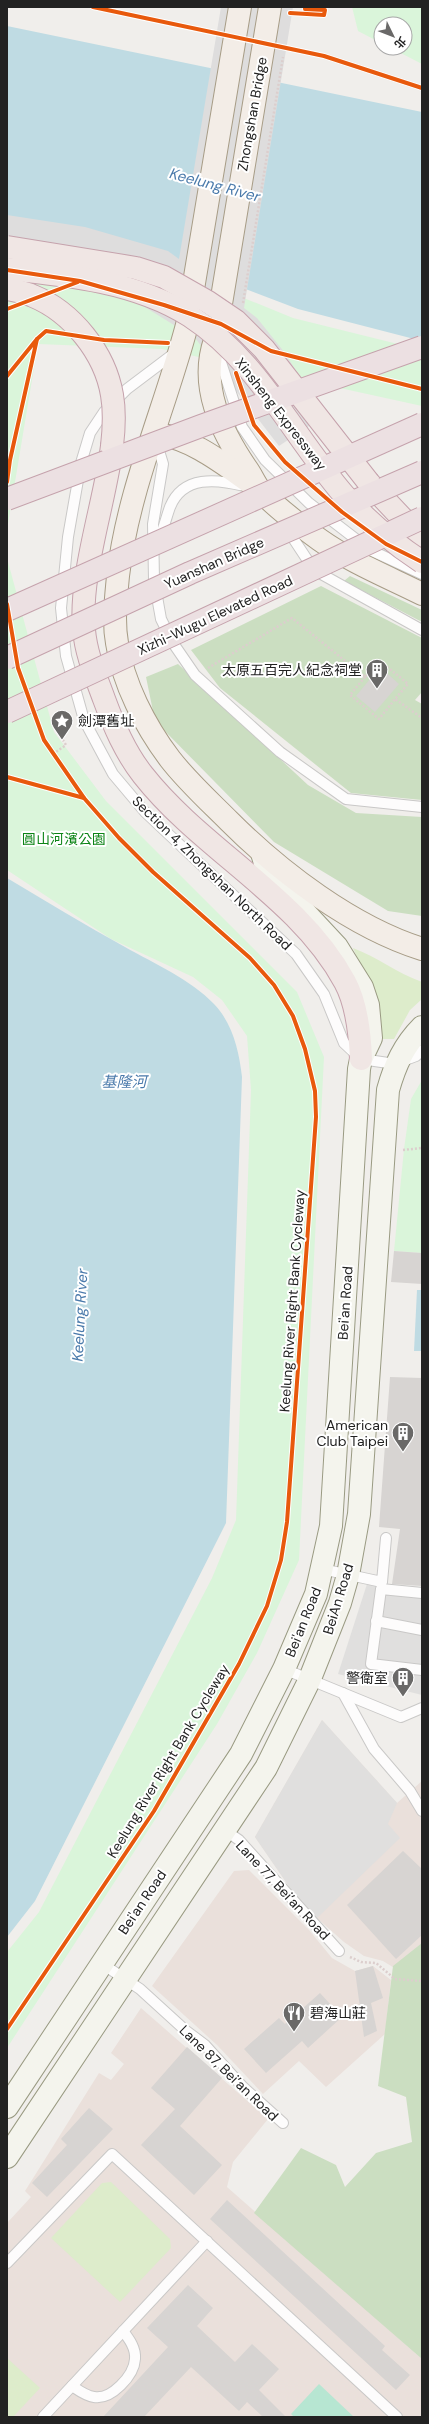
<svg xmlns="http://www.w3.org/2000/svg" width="429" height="2424" viewBox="0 0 429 2424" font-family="'DM Sans','Noto Sans TC',sans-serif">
	<rect width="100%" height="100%" fill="#f0eeeb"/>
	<g fill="#eae0db">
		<polygon points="322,1720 397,1803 422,1781 422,1949 396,1969 383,1961 364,1956 344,1942 317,1918 297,1898 255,1837"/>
		<polygon points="249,1870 309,1930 332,1958 355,1971 373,1966 391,1980 385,2034 326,2087 299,2061 263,2094 217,2045 152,1986 234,1871"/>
		<polygon points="141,2008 268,2119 233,2162 227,2187 422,2359 422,2417 7,2417 7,2223 31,2197 25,2191 99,2073 111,2080 124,2064 111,2053"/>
	</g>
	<g fill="#ddeccb">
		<path d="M353 948C377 957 397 973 422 982V999L410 1010 394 1039H379L361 966Z"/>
		<polygon points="111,2182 170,2239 171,2248 120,2302 51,2238 102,2183"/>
		<polygon points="7,2358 40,2388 13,2417 7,2417"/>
	</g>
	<g fill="#cbdec1">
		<polygon points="350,576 422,610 422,622 344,581"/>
		<polygon points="321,586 422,638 422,692 415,700 422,704 422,800 351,793 220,688 191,650"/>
		<polygon points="178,664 308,785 356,813 422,817 422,916 388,911 274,842 155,721 146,677"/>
		<polygon points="422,1943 422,2359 254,2213 301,2148 336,2165 345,2187 376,2153 412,2142 406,2097 378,2086 393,1966"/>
	</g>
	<g fill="#daf5da">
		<polygon points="352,7 422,7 422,64 391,48 405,48 405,24 381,24 381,43 358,31"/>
		<polygon points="7,242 153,261 293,318 422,350 422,406 162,349 38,344 7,530"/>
		<polygon points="7,558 54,732 106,801 297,992 324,1057 299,1560 257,1653 217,1724 7,2048 7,1952 39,1912 212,1578 236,1520 251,1090 247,1036 222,1000 193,977 111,939 7,870"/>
		<polygon points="422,1080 422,1253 394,1251 404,1149 411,1099"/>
	</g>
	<polygon fill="#b7e6d2" points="319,2384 354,2417 294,2417 291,2414"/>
	<g fill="#e0dfde">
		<polygon points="367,1584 422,1589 422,1695 338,1674"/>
		<polygon points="322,1720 397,1803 388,1824 400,1838 317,1918 297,1898 255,1837"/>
	</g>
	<g fill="#bfdbe3">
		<polygon points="7,26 422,112 422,341 298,309 157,255 7,235"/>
		<path d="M7 878C46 901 85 925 125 947 155 964 190 979 214 1004 233 1024 239 1051 242 1077L226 1523 35 1901 7 1937Z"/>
		<polygon points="417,1290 422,1290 422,1351 414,1351"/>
	</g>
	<polygon fill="#dedddd" points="221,7 293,7 244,308 257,318 285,353 324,416 279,446 195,338 135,301 38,280 7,278 7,215 85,227 168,251 179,259"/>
	<g fill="#d7d4d2">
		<polygon points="380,667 399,684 375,712 356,696"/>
		<polygon points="394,1251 422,1253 422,1284 391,1282"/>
		<polygon points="390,1377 422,1378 422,1586 392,1584 400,1529 379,1527"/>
		<polygon points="403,1851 422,1869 422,1935 396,1959 347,1905"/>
		<polygon points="373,1966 383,1998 371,2003 377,2031 364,2037 355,1971"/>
		<polygon points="320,1993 342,2017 308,2048 302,2041 266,2073 244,2049 279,2018 285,2024"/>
		<polygon points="187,2047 222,2078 180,2126 222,2165 194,2195 141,2145 175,2109 151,2088"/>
		<polygon points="89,2108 113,2129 47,2197 32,2183 67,2145 61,2139"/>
		<polygon points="227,2200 385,2346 382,2350 410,2375 396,2390 210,2219"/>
		<polygon points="188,2285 213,2308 197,2326 235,2362 252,2344 279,2369 259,2390 286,2417 263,2417 247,2402 239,2411 191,2367 144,2417 103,2417 168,2347 147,2328"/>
	</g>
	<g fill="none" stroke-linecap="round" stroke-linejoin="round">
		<g stroke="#c9c8c7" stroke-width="12">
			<g id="service">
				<polyline points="176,352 127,389 104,412 90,433 81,463 68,537 61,608 66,656 84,720 113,774 145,812 296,954 324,994 344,1043 361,1059 395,1064 416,1056 422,1050"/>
				<polyline points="218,353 242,427 265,460 309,503 370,550 422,574"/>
				<polyline points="156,441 163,464 153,524 154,580 161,619 173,643 195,675 280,752 346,799 422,807"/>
				<polyline points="287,529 314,570 422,630"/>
				<path d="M159 539C164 528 166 518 170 507 183 475 217 479 244 486"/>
				<polyline points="322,1569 382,1582 386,1538"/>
				<polyline points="422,1593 381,1589 371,1664 422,1670"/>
				<polyline points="376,1621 422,1630"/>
				<polyline points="284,1669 401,1717 422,1708"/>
				<polyline points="343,1693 374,1749 410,1791 422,1811"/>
				<polyline points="226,1831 239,1840 339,1951"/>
				<polyline points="101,1963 140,1989 185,2030 205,2045 243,2087 283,2123"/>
				<polyline points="7,2263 112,2154 397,2417"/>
				<path d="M72 2386C78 2390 86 2396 94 2397 111 2400 134 2376 135 2359 136 2348 129 2339 123 2331"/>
				<polyline points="43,2417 207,2241"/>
			</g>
		</g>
		<g stroke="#999a82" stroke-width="24">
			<g id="secondary">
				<polyline points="7,2107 241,1754 284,1669 316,1594 331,1526 359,1069 361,1059 371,1038 368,1005 362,987 337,947 268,873 262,853"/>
				<path d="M7 2157 266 1768 309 1681 340 1603 348 1575 359 1514 388 1090C395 1065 404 1045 422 1027"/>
			</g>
		</g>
		<g stroke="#a79c86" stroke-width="24">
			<g id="primary">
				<path d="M240 7 187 325C165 409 128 489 118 576 116 598 113 621 117 643 123 683 145 726 170 759 187 781 209 801 229 821 280 872 352 927 422 949"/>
				<path d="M270 7 215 340C199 386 221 431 247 469 252 476 255 484 260 490 275 507 302 527 320 540 351 562 388 577 422 594"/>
				<path d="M159 434C194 440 222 463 251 483"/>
			</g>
		</g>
		<g stroke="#c5a2ac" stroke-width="24">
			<g id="trunk">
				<path d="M112 446C105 503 79 574 84 630 86 654 96 677 104 699 114 726 125 752 143 775 202 850 299 897 345 982 357 1004 360 1033 361 1059"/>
				<polyline points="369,483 402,518 422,536"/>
			</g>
		</g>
		<g stroke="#dccecd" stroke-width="2.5" stroke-dasharray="2 2" stroke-linecap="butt">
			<polyline points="243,303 283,57"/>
			<polyline points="208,668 292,618 365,677 379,660 408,684 395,699 422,718"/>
			<polyline points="365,677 350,695 379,719 395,699"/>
			<polyline points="53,754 66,745 58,732 72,725"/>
			<polyline points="403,1150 422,1148"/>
			<polyline points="350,1957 361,1962 376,1963 395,1979 422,1981"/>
		</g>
		<use href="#service" stroke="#fdfcfc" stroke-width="10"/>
		<use href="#secondary" stroke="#f4f4ed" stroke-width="22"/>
		<use href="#primary" stroke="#f3ede7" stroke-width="22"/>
		<use href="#trunk" stroke="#f0e6e4" stroke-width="22"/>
		<g stroke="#c5a2ac" stroke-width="24" stroke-linecap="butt">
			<g id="trunk-bridge">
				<polyline points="7,247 136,268 164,277 208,302 236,321 264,349 369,483"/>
				<path d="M7 269C68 275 137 282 190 316 258 360 293 436 344 495 366 520 393 543 422 562"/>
				<path d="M7 289C16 291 25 292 33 296 72 312 105 353 112 395 115 412 114 429 112 446"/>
			</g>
		</g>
		<g stroke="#c5a2ac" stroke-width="24" stroke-linecap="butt">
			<g id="motorway-bridge">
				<polyline points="7,499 201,426 422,347"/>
				<polyline points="7,610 422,424"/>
				<polyline points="7,658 190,573 422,472"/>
				<polyline points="7,712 422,518"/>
			</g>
		</g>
		<use href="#trunk-bridge" stroke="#f0e6e4" stroke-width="22"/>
		<use href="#motorway-bridge" stroke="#ece0e2" stroke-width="22"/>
		<g stroke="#fff" stroke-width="6">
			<g id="cycleway">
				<polyline points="93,7 324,56 422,88"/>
				<polyline points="290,13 324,15 325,10 305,9 305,7"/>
				<polyline points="7,270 80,281 164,305 221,324 271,351 422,389"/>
				<polyline points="7,309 78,282"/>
				<polyline points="37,339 46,331 104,340 168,343"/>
				<polyline points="236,373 254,425 285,462 342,512 386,544 422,562"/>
				<polyline points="7,376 37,339 10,460 7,482"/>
				<polyline points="7,604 18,668 44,740 84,798 119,838 153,872 250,958 274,985 293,1016 305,1049 315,1091 316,1117 287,1522 281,1560 267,1606 239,1664 154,1811 7,2029"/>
				<polyline points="7,777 84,798"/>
			</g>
		</g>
		<use href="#cycleway" stroke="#e8590c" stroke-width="4"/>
	</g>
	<defs>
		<g id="building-pin" transform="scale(1.15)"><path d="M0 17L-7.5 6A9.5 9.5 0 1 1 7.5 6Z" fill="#6a6968" stroke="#fff"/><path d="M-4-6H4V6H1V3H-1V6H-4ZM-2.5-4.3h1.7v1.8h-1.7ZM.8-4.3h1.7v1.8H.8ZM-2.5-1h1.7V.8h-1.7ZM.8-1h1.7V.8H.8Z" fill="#fff"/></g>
		<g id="sight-pin" transform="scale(1.15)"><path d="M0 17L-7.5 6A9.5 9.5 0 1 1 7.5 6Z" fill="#6a6968" stroke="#fff"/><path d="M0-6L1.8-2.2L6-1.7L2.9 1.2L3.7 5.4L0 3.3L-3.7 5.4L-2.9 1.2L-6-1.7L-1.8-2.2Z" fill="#fff"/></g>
		<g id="restaurant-pin" transform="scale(1.15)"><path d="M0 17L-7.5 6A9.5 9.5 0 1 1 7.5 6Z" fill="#6a6968" stroke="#fff"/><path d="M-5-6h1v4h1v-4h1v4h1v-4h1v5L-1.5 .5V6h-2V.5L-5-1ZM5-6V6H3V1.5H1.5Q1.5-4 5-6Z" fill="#fff"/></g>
	</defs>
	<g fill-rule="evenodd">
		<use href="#building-pin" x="377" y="670"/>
		<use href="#sight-pin" x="62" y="721"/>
		<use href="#building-pin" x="403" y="1433"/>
		<use href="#building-pin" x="403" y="1678"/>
		<use href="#restaurant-pin" x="294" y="2013"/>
	</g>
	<g text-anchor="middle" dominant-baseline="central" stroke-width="4" stroke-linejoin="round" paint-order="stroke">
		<g font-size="14" fill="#222" stroke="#fff">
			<text transform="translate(252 114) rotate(-80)">Zhongshan Bridge</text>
			<text transform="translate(281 414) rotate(52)">Xinsheng Expressway</text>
			<text transform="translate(214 563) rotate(-24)">Yuanshan Bridge</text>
			<text transform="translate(215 615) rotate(-25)">Xizhi-Wugu Elevated Road</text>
			<text transform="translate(212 873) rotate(44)">Section 4, Zhongshan North Road</text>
			<text transform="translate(292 1301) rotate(-86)">Keelung River Right Bank Cycleway</text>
			<text transform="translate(345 1303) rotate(-86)">Bei'an Road</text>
			<text transform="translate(338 1599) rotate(-73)">BeiAn Road</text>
			<text transform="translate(303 1622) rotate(-68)">Bei'an Road</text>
			<text transform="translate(168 1761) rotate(-59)">Keelung River Right Bank Cycleway</text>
			<text transform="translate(283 1890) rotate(47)">Lane 77, Bei’an Road</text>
			<text transform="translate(142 1902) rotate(-56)">Bei'an Road</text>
			<text transform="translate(229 2073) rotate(44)">Lane 87, Bei’an Road</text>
		</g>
		<g font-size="14" fill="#222" stroke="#fff" text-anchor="end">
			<text x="362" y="670">太原五百完人紀念祠堂</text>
			<text x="78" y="721" text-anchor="start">劍潭舊址</text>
			<text x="388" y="1425">American<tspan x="388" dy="16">Club Taipei</tspan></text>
			<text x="388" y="1678">警衛室</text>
			<text x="310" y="2013" text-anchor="start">碧海山莊</text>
		</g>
		<g font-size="14" fill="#0c8416" stroke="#fff">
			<text x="64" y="839">圓山河濱公園</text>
		</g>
		<g font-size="15" font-style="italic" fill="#4a7aab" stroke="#fff">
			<text transform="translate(215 185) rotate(15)">Keelung River</text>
			<text x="124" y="1082">基隆河</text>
			<text transform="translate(80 1315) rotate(-87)">Keelung River</text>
		</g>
	</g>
	<rect width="429" height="2424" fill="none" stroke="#222222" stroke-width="16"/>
	<g transform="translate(393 36) rotate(133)"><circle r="19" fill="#ffffff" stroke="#a7a7a7"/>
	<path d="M0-3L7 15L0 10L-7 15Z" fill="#6a6968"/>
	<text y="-6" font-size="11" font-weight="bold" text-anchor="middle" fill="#222222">北</text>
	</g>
</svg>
